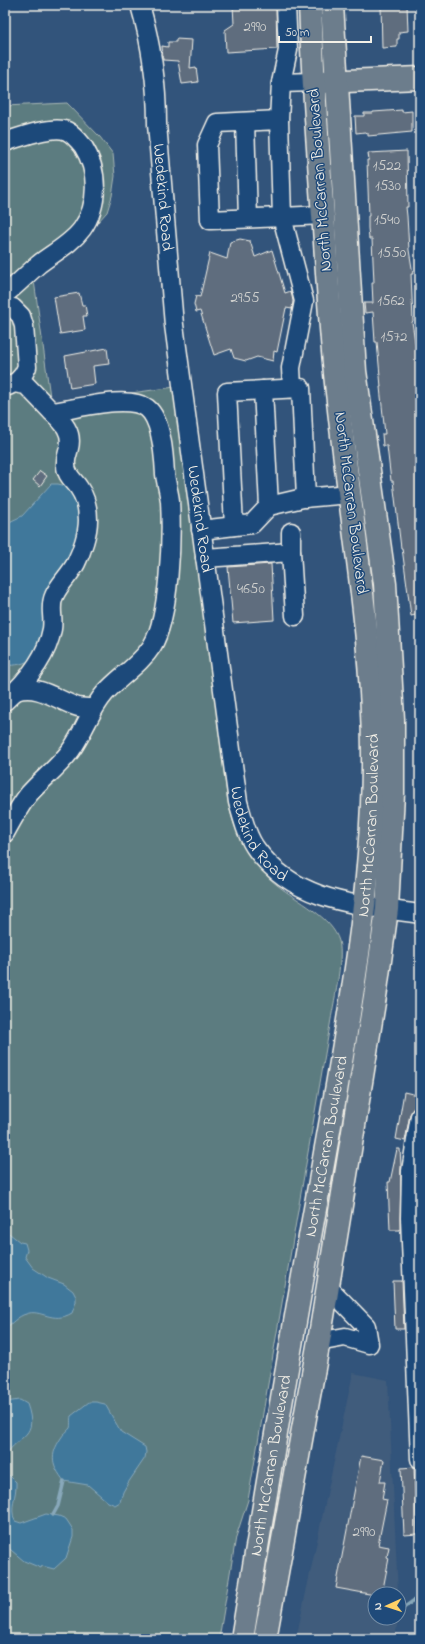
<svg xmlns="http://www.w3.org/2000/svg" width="425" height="1644" viewBox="0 0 425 1644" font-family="'Indie Flower',sans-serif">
	<rect width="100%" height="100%" fill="#32547b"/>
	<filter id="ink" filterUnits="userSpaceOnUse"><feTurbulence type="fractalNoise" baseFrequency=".025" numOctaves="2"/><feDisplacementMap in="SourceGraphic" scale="8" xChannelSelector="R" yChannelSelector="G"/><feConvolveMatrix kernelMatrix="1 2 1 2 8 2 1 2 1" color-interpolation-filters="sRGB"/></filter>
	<g filter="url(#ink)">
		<polygon fill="#405c7c" points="353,1373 388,1380 398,1594 375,1594 375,1618 398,1618 395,1639 296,1639"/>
		<path fill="#5b7c80" stroke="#a8b6b4" d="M67 103 100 137 113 154 115 176 112 196 107 212 79 243 33 273 51 404 175 387 227 795C232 830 249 863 277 885 297 901 332 917 339 941 344 960 333 1005 330 1025L248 1500 236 1537 219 1639H5V106Z"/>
		<g fill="#40789b" stroke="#88a8ba">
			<path d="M51 484H58L70 487 79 505 82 530 34 658C24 664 16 666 5 665V524L22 516Z"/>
			<path d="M5 1230 20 1242 25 1243 27 1250 25 1257 33 1268 48 1278 64 1284 73 1291 76 1297V1302L72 1313C52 1325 41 1308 26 1314 18 1316 11 1324 5 1329Z"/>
			<path d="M20 1400 27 1404C39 1438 20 1433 5 1456V1402Z"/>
			<path d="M89 1402H96L105 1404 121 1432 145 1447 146 1452 145 1458 128 1483 123 1492 120 1502 115 1505 108 1502 88 1485 64 1481C52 1465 49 1456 61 1438 63 1434 68 1431 70 1428 71 1426 70 1419 71 1416Z"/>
			<path d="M5 1471 16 1482C17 1496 9 1507 15 1521L21 1523 46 1514 59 1516 66 1519 70 1525 73 1530V1537L66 1558 54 1569 42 1566 41 1568 24 1561 5 1545Z"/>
		</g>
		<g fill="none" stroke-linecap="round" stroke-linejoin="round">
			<g stroke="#88a8ba" stroke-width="3.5">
				<polyline points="53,1515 58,1506 64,1481"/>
				<polyline points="402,1609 420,1596"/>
			</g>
		</g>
		<g fill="#5f6d7e" stroke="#f4f1e8">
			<polygon points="233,5 274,5 276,6 277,49 226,52 225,30 234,24"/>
			<polygon points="381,5 407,5 408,31 399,32 399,39 397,39 397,47 382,48"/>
			<polygon points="176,39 192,40 190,68 196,67 198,82 182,84 178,61 163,60 162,46 168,47 168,42 176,42"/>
			<polygon points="402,110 402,112 412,111 412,132 368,136 368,133 365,132 356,133 355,116 364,116 364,113 373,113 373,112"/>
			<polygon points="407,151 408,207 406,207 407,216 409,250 413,274 411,274 413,321 412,322 419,368 420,394 420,614 411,616 402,548 401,548 393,481 391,481 387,446 383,446 382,434 385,434 380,387 381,387 377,342 375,342 373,312 365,313 364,303 373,303 372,283 374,283 372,239 369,239 368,228 368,216 369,216 367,160 369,160 368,153"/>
			<polygon points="240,239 250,241 255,257 272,250 285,293 291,291 293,301 292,309 286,308 277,352 274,351 273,361 257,357 246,361 234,358 231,349 214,355 200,311 196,312 194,304 196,296 200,297 210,253 227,259 230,242"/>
			<polygon points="79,293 82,305 85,305 87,316 83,316 85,330 60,334 54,297"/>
			<polygon points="107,348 109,364 93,366 95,384 70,388 65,356"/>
			<polygon points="40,471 47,476 40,486 33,480"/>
			<polygon points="271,564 274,620 233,623 228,567"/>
			<polygon points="404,1092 417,1095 415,1107 410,1114 405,1141 396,1139"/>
			<polygon points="397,1149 400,1149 401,1166 400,1230 390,1230 388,1182 390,1182"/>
			<polygon points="393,1281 402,1281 404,1329 395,1329"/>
			<polygon points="361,1456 384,1460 380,1482 385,1482 382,1499 387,1500 378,1545 389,1547 387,1557 389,1558 382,1594 375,1594 375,1595 336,1588"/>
			<polygon points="414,1467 417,1534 404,1535 401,1468"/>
		</g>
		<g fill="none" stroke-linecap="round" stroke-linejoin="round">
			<g stroke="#f4f1e8" stroke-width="21">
				<g id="minor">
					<path id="s1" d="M140 5C151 43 157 84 157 124L174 325 238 802C243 819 247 837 257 850 296 903 361 905 420 914"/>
					<polyline points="281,83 313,82"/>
					<polyline points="279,120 281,83 288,50 286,5"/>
					<polyline points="245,122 248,218"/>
					<path d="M5 142C20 137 53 125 67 131 73 134 79 141 83 146 99 171 99 205 82 229 71 244 53 253 39 264 27 274 17 285 5 294"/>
					<polyline points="5,307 13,308 21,316 24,326 27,367 23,375 16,383"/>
					<polyline points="8,386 14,383 26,385 52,412"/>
					<polyline points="292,388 291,368 304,301 282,217 210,220 207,145 217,123 279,120 282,217 323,215"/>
					<polyline points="263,390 269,506"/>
					<polyline points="234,526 227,392 301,388 306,498"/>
					<polyline points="201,530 252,524 269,506 303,498 350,494"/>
					<polyline points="291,532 291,552"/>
					<polyline points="205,558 291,552 295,616"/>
					<path d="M16 691C38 683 58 701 78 707 83 708 88 708 93 708"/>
					<path d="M5 701C26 682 47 657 52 629 54 617 49 607 54 596 59 584 70 575 76 563 82 551 88 533 88 520 88 508 86 498 79 488 74 480 66 476 66 465 65 459 68 453 69 448 73 432 63 422 52 412 76 409 128 394 147 408 162 420 164 456 165 474 166 483 169 492 170 501 172 536 170 617 152 646 140 665 119 677 105 693 90 710 84 732 71 750 59 767 42 779 29 794 20 805 12 820 5 833"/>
					<polyline points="420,1116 411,1171 410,1218 420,1459"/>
					<polyline points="318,1342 345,1337 369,1344 366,1326 327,1286"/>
				</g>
			</g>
			<g stroke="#f4f1e8" stroke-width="25">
				<g id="major">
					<polyline points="321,82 420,78"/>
					<path id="s2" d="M242 1639C266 1492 290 1345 317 1198 342 1055 372 910 373 764 374 642 351 522 338 401 331 344 328 286 324 228 318 154 313 79 310 5"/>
					<polyline points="265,1639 320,1335 376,990 387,909 393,794 393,719 385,584 355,371 332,5"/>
				</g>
			</g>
			<use href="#minor" stroke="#1f4a7a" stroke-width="18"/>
			<use href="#major" stroke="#6c7d8c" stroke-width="22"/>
		</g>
	</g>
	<g text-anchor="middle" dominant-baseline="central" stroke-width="3" stroke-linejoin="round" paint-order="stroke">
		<g font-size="15" fill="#cfd0ce">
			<text x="255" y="27">2990</text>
			<text x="387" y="166">1522</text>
			<text x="388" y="186">1530</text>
			<text x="387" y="220">1540</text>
			<text x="392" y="253">1550</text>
			<text x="245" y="298">2955</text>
			<text x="391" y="301">1562</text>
			<text x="394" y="337">1572</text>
			<text x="251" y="589">4650</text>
			<text x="364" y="1532">2990</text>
		</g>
		<g font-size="17" fill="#f4f1e8" stroke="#1f4a7a">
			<text transform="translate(320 180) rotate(-94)">North McCarran Boulevard</text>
			<text stroke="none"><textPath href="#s1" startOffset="194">Wedekind Road</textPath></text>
			<text transform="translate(351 503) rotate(83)">North McCarran Boulevard</text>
			<text stroke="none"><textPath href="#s1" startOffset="518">Wedekind Road</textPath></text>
			<text stroke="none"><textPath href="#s2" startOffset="824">North McCarran Boulevard</textPath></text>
			<text stroke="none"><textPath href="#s1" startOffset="842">Wedekind Road</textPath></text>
			<text stroke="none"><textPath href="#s2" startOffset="500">North McCarran Boulevard</textPath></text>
			<text stroke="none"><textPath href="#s2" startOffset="176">North McCarran Boulevard</textPath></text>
		</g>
	</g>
	<rect width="425" height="1644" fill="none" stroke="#1f4a7a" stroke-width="20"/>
	<rect x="10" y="10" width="405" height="1624" fill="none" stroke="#f4f1e8" stroke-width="1.5" filter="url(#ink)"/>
	<g transform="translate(387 1606) rotate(267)"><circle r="19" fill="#1f4a7a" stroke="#748da6"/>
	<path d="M0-3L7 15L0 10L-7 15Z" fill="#ffd166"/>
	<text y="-6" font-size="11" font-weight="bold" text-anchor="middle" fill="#f4f1e8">N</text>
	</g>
	<path d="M279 36v6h92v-6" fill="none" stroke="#f4f1e8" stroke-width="2"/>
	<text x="285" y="36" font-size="12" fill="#f4f1e8" stroke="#1f4a7a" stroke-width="3" paint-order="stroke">50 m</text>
</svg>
